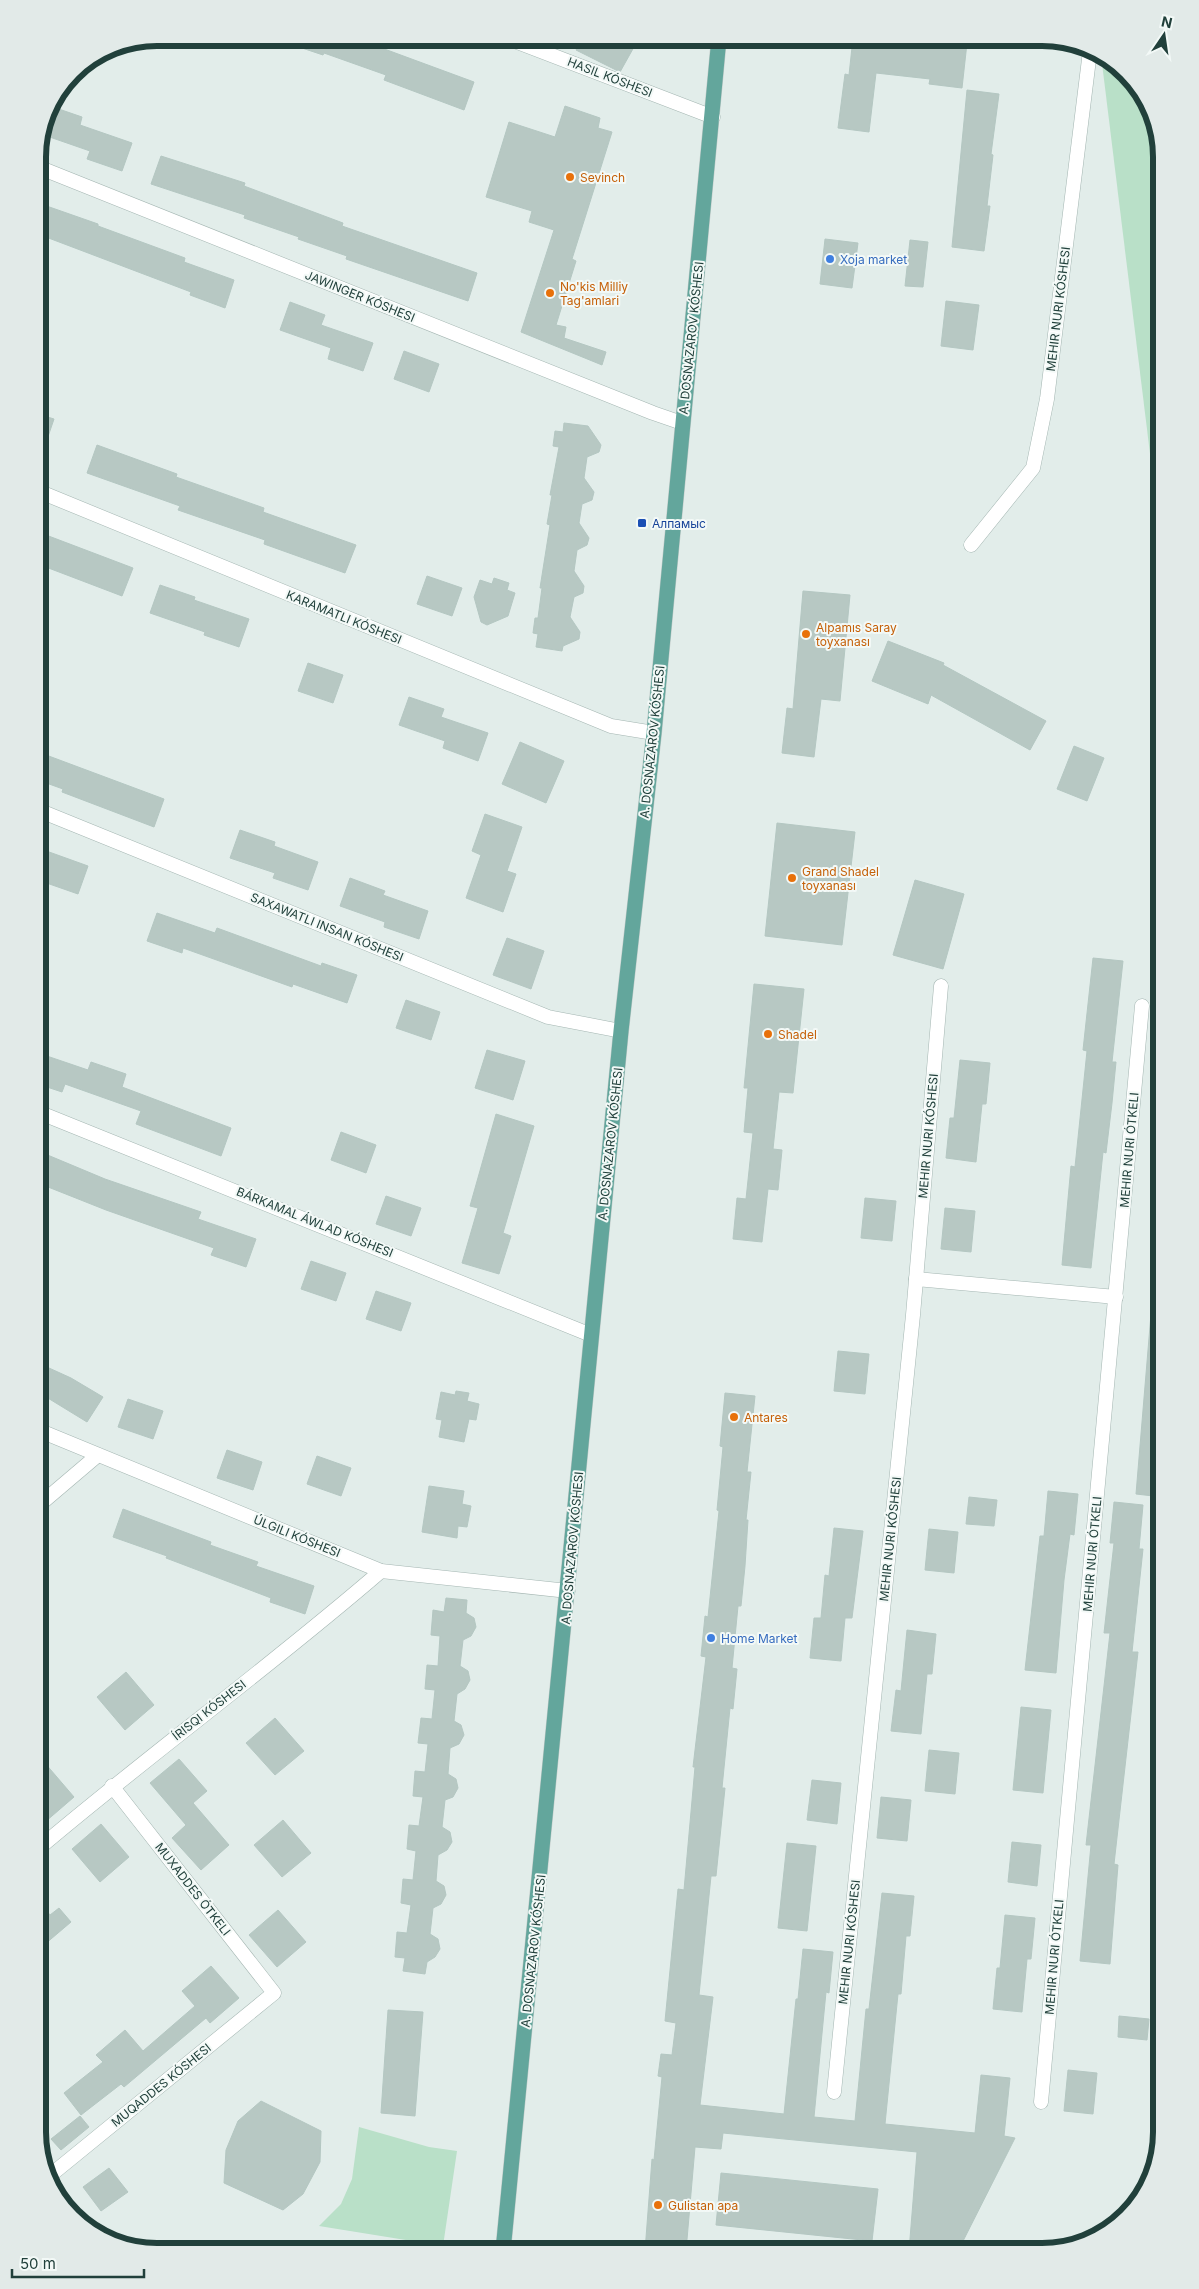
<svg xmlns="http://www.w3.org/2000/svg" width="1199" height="2289" viewBox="0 0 1199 2289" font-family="Inter,sans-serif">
	<rect width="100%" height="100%" fill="#e2edea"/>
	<g fill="#b9e0c8">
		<polygon points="1101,55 1109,58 1152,111 1161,157 1161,543"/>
		<polygon points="359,2127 429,2147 457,2151 443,2246 319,2226 341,2204 352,2179"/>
	</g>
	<g fill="#b7c8c3" stroke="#b4c7c2">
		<polygon points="279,38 370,38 381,42 379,47 474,82 464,110 384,80 386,75 324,53 323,55 278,40"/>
		<polygon points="583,38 639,38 620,72 576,50"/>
		<polygon points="853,38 923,38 967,43 962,88 929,84 930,79 876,73 869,132 838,128 845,74 849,75"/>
		<polygon points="967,90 999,94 991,154 993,155 987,206 990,206 984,251 952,247"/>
		<polygon points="50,106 82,117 80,125 132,143 122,171 87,159 90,151 41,134 47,111"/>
		<polygon points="565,106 600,118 598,128 612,132 572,259 576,261 556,325 566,327 564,338 606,352 602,365 521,332 554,230 529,222 532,211 486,197 509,122 555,137"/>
		<polygon points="161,156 245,183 244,186 343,223 342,226 477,273 468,301 346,259 347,256 298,239 299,237 244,218 245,215 151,184"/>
		<polygon points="38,203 98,224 98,226 185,258 184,262 234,280 225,308 190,295 191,292 38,234"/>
		<polygon points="825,239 858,243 852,288 820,284"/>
		<polygon points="910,240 928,242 923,287 905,286"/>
		<polygon points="946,301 979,305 973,350 941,346"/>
		<polygon points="290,302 325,315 321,325 373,343 363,371 328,359 331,348 280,330"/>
		<polygon points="404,351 439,364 429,392 394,379"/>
		<polygon points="38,414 54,419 40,460 38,459"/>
		<polygon points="564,423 588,426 601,445 599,452 587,457 584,478 594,492 592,500 582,504 579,523 589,538 587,545 577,550 574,571 584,586 583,593 574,597 570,617 580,632 579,639 563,646 562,651 536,647 538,634 533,633 535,618 538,618 542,588 540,588 550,525 547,524 552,495 550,495 559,447 553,446 555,431 563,432"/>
		<polygon points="97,445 177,474 176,477 264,508 263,512 356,545 345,573 264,544 265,540 178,510 180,506 87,473"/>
		<polygon points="38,532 133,568 122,596 38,564"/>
		<polygon points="427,576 462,588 452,616 417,604"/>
		<polygon points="494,578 509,583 507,590 515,593 508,616 487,625 481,622 474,597 480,580 492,584"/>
		<polygon points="160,585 195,597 194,600 249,619 239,647 204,635 205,632 150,613"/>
		<polygon points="803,591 850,595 840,701 821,699 814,757 782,753 787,708 793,709"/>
		<polygon points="888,641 944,663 943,665 1046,721 1030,750 931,695 928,704 872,681"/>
		<polygon points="308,663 343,675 333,703 298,691"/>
		<polygon points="409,697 444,709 441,717 488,733 478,761 443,748 445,741 399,725"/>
		<polygon points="520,742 564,761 546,803 502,784"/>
		<polygon points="1074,746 1104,758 1087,801 1057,789"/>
		<polygon points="38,752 164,799 154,827 62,792 63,789 38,780"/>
		<polygon points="485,814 522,827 507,871 516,874 503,912 466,898 481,855 472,851"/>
		<polygon points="777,823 855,832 842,945 765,936"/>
		<polygon points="240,830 275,842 274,846 318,862 308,890 273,878 275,873 230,858"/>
		<polygon points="38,848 88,866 78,894 38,880"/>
		<polygon points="350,878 385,891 383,895 428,911 419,939 384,927 385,922 340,906"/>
		<polygon points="915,880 964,894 943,969 893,955"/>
		<polygon points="157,913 215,933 217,928 321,966 322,963 357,975 347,1003 293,984 292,987 183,948 182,953 147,941"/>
		<polygon points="507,938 544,951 531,989 493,975"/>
		<polygon points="1093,958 1123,961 1112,1062 1116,1062 1112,1103 1106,1153 1103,1152 1091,1268 1062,1265 1071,1166 1075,1167 1087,1051 1083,1050"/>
		<polygon points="754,984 804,989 793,1093 779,1092 773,1149 782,1150 778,1190 768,1189 762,1242 733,1239 737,1198 746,1199 753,1133 744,1132 748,1088 744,1088"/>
		<polygon points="406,1000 440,1012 431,1040 396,1028"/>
		<polygon points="487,1050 525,1061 513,1100 475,1088"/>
		<polygon points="38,1053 88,1070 91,1062 126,1074 122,1087 231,1128 221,1156 136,1124 141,1111 65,1084 62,1092 38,1084"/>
		<polygon points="960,1060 990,1063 986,1104 982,1104 976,1162 946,1158 950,1118 954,1118"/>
		<polygon points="496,1114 534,1126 503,1233 511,1236 499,1274 462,1263 478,1208 470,1206"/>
		<polygon points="341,1132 376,1145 366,1173 331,1160"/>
		<polygon points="38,1151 105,1179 201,1212 198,1219 256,1239 246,1267 211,1255 214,1248 106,1210 38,1183"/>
		<polygon points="386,1196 421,1208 411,1236 376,1224"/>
		<polygon points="865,1198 896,1201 892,1241 861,1238"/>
		<polygon points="945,1208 975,1211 971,1252 941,1249"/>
		<polygon points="311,1261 346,1273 336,1301 301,1289"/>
		<polygon points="376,1291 411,1303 401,1331 366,1319"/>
		<polygon points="1152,1302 1162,1303 1162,1497 1136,1494"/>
		<polygon points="838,1351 869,1354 865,1394 834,1391"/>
		<polygon points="38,1363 71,1378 103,1397 87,1422 38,1392"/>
		<polygon points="456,1391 469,1393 467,1401 479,1404 476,1420 469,1419 464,1442 439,1437 442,1420 436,1419 441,1392 455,1395"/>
		<polygon points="725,1393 755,1396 747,1472 751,1472 746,1520 748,1520 745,1566 741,1606 738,1606 732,1668 737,1669 733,1709 730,1708 722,1788 725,1788 716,1876 711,1876 699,1995 713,1997 700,2105 784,2114 796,1999 798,1999 803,1949 833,1952 829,1993 826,1992 814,2117 855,2121 866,2009 869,2009 882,1893 914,1896 910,1936 906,1936 901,1994 898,1994 885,2124 975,2133 981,2075 1010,2078 1004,2136 1015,2138 958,2251 909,2251 917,2152 723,2133 721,2149 695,2147 686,2251 645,2251 652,2159 654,2160 662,2077 658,2076 661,2054 672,2055 676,2023 665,2021 678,1889 684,1890 695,1767 693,1767 706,1657 701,1656 705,1616 708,1617 719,1511 717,1510 723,1447 720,1446"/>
		<polygon points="128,1399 163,1411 153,1439 118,1427"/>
		<polygon points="227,1450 262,1462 253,1490 217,1478"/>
		<polygon points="317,1456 351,1468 341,1496 307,1484"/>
		<polygon points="429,1486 464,1491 462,1504 471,1506 467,1527 458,1526 457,1538 422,1532"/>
		<polygon points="1048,1491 1078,1494 1074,1535 1070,1534 1064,1580 1056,1673 1025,1670 1040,1536 1044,1536"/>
		<polygon points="969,1497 997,1500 994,1526 966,1524"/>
		<polygon points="1114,1502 1143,1505 1139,1549 1143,1549 1132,1652 1138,1652 1114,1864 1118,1865 1110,1964 1080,1961 1091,1845 1086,1845 1110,1633 1104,1633 1114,1543 1110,1543"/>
		<polygon points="123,1509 211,1542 210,1545 258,1562 256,1566 314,1586 305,1614 270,1602 271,1598 166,1558 167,1556 113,1537"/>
		<polygon points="834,1528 863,1531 852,1618 845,1618 841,1661 810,1658 814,1618 821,1618 825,1575 829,1576"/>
		<polygon points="929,1529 958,1532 954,1573 925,1570"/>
		<polygon points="446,1598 467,1600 466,1613 474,1618 476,1627 471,1636 463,1640 460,1666 468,1671 470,1680 465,1689 457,1694 454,1721 461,1725 464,1735 459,1744 450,1748 448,1774 456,1779 458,1788 453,1797 445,1800 442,1827 450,1832 452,1842 447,1850 438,1855 436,1881 444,1886 446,1895 441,1904 433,1908 430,1934 438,1939 440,1949 435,1957 427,1962 425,1974 403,1971 405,1958 395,1957 397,1932 407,1933 411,1905 401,1903 403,1879 413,1880 416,1851 407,1849 409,1825 419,1826 423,1797 413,1796 415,1771 425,1772 428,1744 418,1743 421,1718 432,1719 435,1690 425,1689 427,1665 438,1666 440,1636 431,1635 433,1610 444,1612"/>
		<polygon points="907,1630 936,1634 932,1674 927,1674 921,1734 891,1731 896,1690 901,1691"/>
		<polygon points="126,1672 154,1705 125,1730 97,1697"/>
		<polygon points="1021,1707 1051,1710 1043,1793 1013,1790"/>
		<polygon points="275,1718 304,1751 275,1775 246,1743"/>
		<polygon points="929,1750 959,1753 955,1794 925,1791"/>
		<polygon points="38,1755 74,1797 45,1822 38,1814"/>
		<polygon points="179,1759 207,1791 193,1803 229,1845 201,1870 172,1838 186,1825 150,1783"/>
		<polygon points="812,1780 841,1783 837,1824 807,1820"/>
		<polygon points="881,1797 911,1800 907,1841 877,1838"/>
		<polygon points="283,1820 311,1853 282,1877 254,1845"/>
		<polygon points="101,1824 129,1857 100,1882 72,1849"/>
		<polygon points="1012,1842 1041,1845 1037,1886 1008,1882"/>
		<polygon points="787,1843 816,1846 807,1931 778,1928"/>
		<polygon points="38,1900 50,1915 59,1908 71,1922 38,1950"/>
		<polygon points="278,1910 306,1942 277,1967 249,1935"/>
		<polygon points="1005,1915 1035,1918 1031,1959 1027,1959 1022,2012 993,2009 997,1968 1000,1968"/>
		<polygon points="211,1966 239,1998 210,2023 206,2018 124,2087 121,2084 81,2115 64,2093 103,2062 96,2055 125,2030 143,2051 195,2006 182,1991"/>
		<polygon points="388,2010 423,2012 415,2116 381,2113"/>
		<polygon points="1119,2016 1149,2019 1147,2040 1118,2037"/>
		<polygon points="1068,2070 1097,2073 1093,2114 1064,2111"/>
		<polygon points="261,2101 321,2131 320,2162 303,2194 283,2210 224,2183 226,2150 238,2121"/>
		<polygon points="80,2116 89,2127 61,2150 51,2139"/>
		<polygon points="109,2168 128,2192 101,2211 83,2187"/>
		<polygon points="721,2173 878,2189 872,2241 716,2225"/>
	</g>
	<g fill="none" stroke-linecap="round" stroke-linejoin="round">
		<g stroke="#a4b6b2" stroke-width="15">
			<g id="street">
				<polyline points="507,38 713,117"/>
				<polyline points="38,167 653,413 682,423"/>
				<polyline points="38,491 611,726 654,733"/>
				<polyline points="971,545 1033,468 1047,399 1090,51"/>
				<polyline points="38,810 548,1017 621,1031"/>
				<polyline points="38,1112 591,1335"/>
				<polyline points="916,1279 1116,1297"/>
				<polyline points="38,1430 381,1571 568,1591"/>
				<polyline points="38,1506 98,1455"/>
				<path d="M38 1849C150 1754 270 1667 381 1571"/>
				<polyline points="834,2092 913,1315 941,986"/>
				<polyline points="1041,2102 1142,1006"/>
				<polyline points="47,2178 274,1993 112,1786"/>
			</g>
		</g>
		<g stroke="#c1cac8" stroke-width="16">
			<polyline id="primary" points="503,2251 621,1031 654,733 719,38"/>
		</g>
		<use href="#street" stroke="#fff" stroke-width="14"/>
		<use href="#primary" stroke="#63a69c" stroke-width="15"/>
	</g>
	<g fill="#e8710a" stroke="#f3f9f7" stroke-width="2">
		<circle cx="570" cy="177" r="5"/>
		<circle cx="550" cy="293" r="5"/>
		<circle cx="806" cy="634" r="5"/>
		<circle cx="792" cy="878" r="5"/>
		<circle cx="768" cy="1034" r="5"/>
		<circle cx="734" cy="1417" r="5"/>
		<circle cx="658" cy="2205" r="5"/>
	</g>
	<g fill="#3f7fe0" stroke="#f3f9f7" stroke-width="2">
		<circle cx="830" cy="259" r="5"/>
		<circle cx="711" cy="1638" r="5"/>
	</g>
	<rect fill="#1a4fb4" stroke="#f3f9f7" stroke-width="2" x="637" y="518" width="10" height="10" rx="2.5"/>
	<g text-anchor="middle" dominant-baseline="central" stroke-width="4" stroke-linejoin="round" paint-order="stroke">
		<g font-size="12" fill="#21403b" stroke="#f3f9f7">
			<text transform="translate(610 77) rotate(21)">HASIL KÓSHESI</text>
			<text transform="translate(360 296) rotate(22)">JAWINGER KÓSHESI</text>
			<text transform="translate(1058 309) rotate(-83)">MEHIR NURI KÓSHESI</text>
			<text transform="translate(691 338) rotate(-84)">A. DOSNAZAROV KÓSHESI</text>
			<text transform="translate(344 617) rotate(22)">KARAMATLI KÓSHESI</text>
			<text transform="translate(652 742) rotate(-84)">A. DOSNAZAROV KÓSHESI</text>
			<text transform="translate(327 927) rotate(22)">SAXAWATLI INSAN KÓSHESI</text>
			<text transform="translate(928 1136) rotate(-85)">MEHIR NURI KÓSHESI</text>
			<text transform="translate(610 1144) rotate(-84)">A. DOSNAZAROV KÓSHESI</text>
			<text transform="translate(1129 1150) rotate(-85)">MEHIR NURI ÓTKELI</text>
			<text transform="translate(315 1222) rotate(22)">BÁRKAMAL ÁWLAD KÓSHESI</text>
			<text transform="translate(297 1536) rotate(22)">ÚLGILI KÓSHESI</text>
			<text transform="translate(890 1539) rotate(-84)">MEHIR NURI KÓSHESI</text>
			<text transform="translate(572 1548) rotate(-85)">A. DOSNAZAROV KÓSHESI</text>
			<text transform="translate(1092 1554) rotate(-85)">MEHIR NURI ÓTKELI</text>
			<text transform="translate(209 1710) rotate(-38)">ÍRISQI KÓSHESI</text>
			<text transform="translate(193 1889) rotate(52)">MUXADDES ÓTKELI</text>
			<text transform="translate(849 1942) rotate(-84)">MEHIR NURI KÓSHESI</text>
			<text transform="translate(533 1951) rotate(-84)">A. DOSNAZAROV KÓSHESI</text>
			<text transform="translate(1054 1957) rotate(-85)">MEHIR NURI ÓTKELI</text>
			<text transform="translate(161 2085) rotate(-39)">MUQADDES KÓSHESI</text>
		</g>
		<g font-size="12" fill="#c56008" stroke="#f3f9f7" text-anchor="start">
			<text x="580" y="177">Sevinch</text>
			<text x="560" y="286">No'kis Milliy<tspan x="560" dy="14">Tag'amlari</tspan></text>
			<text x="816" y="627">Alpamıs Saray<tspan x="816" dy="14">toyxanası</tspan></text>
			<text x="802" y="871">Grand Shadel<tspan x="802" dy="14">toyxanası</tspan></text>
			<text x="778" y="1034">Shadel</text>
			<text x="744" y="1417">Antares</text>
			<text x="668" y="2205">Gulistan apa</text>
		</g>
		<g font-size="12" fill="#366cbe" stroke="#f3f9f7" text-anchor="start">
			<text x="840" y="259">Xoja market</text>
			<text x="721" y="1638">Home Market</text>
		</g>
		<g font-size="12" fill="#164399" stroke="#f3f9f7" text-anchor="start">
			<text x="652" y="523">Алпамыс</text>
		</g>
	</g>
	<path d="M0 0H1199V2289H0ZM157 46H1042A111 111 0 0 1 1153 157V2132A111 111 0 0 1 1042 2243H157A111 111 0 0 1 46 2132V157A111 111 0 0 1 157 46Z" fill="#e2eae8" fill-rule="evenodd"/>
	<path fill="none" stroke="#21403b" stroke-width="6" d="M157 46H1042A111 111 0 0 1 1153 157V2132A111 111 0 0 1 1042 2243H157A111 111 0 0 1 46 2132V157A111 111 0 0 1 157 46Z"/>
	<g transform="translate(1164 35) rotate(13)" stroke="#f3f9f7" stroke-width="4" paint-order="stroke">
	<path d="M0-4L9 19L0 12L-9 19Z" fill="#21403b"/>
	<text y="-8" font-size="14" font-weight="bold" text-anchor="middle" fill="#21403b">N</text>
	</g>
	<path d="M12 2269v8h132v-8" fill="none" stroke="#21403b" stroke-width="2.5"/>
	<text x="20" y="2269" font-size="15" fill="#21403b" stroke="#f3f9f7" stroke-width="4" paint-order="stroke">50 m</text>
</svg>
